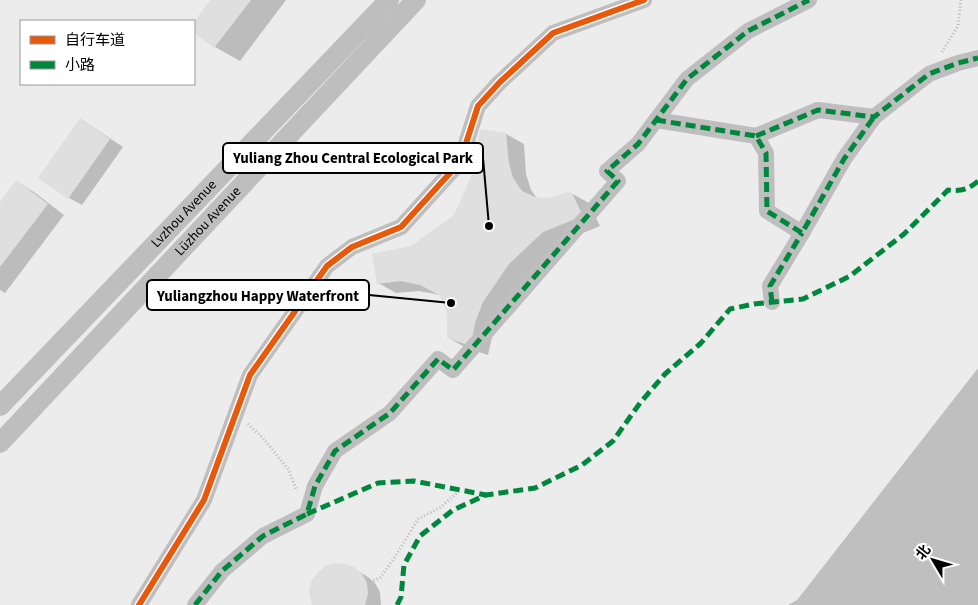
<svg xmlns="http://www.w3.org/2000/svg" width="978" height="605" viewBox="0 0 978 605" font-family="'Source Sans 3','Noto Sans SC',sans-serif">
	<rect width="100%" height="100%" fill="#fff"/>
	<path fill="#ececec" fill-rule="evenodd" d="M0 0H978V368L797 600 788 605H0ZM21 21H194V84H21Z"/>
	<polygon fill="#bfbfbf" points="978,368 978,605 788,605 797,600"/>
	<g fill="#0003">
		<polygon points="212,0 286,0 240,61 215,47 194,31 194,24"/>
		<polygon points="81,119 123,147 82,205 69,198"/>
		<polygon points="506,134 524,144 526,174 531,190 537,198 548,199 571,193 589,203 600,226 561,242 493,333 488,355 466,348 449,338 448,312 440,295 419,291 396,293 378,283 412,247 455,216"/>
		<polygon points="17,182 34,192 64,215 5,293 0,290 0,204"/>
		<polygon points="354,569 368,577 375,583 380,592 381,605 313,605"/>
	</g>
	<g fill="#dfdfdf">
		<polygon points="210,0 251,0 214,48 194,33 194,22"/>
		<polygon points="80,118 110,139 68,199 38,178"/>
		<polygon points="480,129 506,133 509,163 513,178 522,191 535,197 548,198 571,191 583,216 543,232 509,264 483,302 475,323 471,346 447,338 447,313 439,295 420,285 401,281 377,284 372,254 411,246 454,215 474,170"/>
		<polygon points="16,180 48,204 0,267 0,202"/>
		<polygon points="334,563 345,564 354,567 362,574 367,583 368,594 365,605 312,605 309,592 311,582 317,573 325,566"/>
	</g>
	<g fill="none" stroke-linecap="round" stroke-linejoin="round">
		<g stroke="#b9b9b9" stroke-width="3" stroke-dasharray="1 2.5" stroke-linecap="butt">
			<polyline points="942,52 958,26 961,0"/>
			<polyline points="248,424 263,438 288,469 297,491"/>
			<polyline points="367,583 380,578 395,557 418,519 441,507 460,490"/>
		</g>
		<g stroke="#bebebe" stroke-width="16">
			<polyline points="656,120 756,136 766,153 767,211 802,233 844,159 874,117"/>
			<polyline points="756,136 818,110 874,117 929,74 958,63 978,58"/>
			<polyline points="772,302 770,286 802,233"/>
			<polyline points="139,605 204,500 250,375 327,266 352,247 401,227 460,162 478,106 500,82 553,33 644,0"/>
			<polyline points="195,605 222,571 263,536 307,514 315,486 335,451 390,413 438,359 453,370 618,181 607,171 638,144 687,79 748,31 809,0"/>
		</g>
		<g stroke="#bebebe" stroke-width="20">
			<path id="s1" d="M0 406 389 0"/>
			<path id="s2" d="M0 443 416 0"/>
		</g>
		<g stroke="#00873e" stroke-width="5" stroke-dasharray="10 5" stroke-linecap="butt">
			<polyline points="656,120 756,136 766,153 767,211 802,233 844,159 874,117"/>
			<polyline points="756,136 818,110 874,117 929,74 958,63 978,58"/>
			<polyline points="772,302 770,286 802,233"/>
			<polyline points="307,514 378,483 414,481 486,495"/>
			<polyline points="195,605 222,571 263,536 307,514 315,486 335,451 390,413 438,359 453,370 618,181 607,171 638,144 687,79 748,31 809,0"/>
			<path d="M397 605 401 597 404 565 420 536 453 510 486 495 535 488 582 465 613 441 640 403 665 374 701 343 730 309 754 304 803 299 850 276 904 234 948 190C961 192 969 189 978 181"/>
		</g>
		<g stroke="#fff" stroke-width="9">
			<polyline id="cycleway" points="139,605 204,500 250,375 327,266 352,247 401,227 460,162 478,106 500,82 553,33 644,0"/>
		</g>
		<use href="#cycleway" stroke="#e8590c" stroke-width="6"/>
	</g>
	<g text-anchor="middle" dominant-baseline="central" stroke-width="4" stroke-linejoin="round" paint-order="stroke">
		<g font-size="14" fill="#000" stroke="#fff">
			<text stroke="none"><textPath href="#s1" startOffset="266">Lvzhou Avenue</textPath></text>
			<text stroke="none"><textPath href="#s2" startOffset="304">Lüzhou Avenue</textPath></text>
		</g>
	</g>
	<path fill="none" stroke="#000" stroke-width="2" d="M489 226L483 158M451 303L369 295"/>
	<g fill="#000" stroke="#fff" stroke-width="2">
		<circle cx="489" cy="226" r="5"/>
		<circle cx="451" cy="303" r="5"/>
	</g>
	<g fill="#fff" stroke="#000" stroke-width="2">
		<rect x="223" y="143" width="260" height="30" rx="5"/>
		<rect x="147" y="280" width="222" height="30" rx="5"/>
	</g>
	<g font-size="15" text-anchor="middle" font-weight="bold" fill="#000">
		<text x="353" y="163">Yuliang Zhou Central Ecological Park</text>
		<text x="258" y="301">Yuliangzhou Happy Waterfront</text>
	</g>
	<rect x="20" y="20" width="175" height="65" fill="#ffffff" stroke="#999999"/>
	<rect x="30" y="36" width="25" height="8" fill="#e8590c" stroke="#999999"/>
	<text x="65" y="45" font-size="15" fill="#000000">自行车道</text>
	<rect x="30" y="61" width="25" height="8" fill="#00873e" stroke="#999999"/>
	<text x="65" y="70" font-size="15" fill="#000000">小路</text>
	<g transform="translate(933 560) rotate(308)" stroke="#ffffff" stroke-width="4" paint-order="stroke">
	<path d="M0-4L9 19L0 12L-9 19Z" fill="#000000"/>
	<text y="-8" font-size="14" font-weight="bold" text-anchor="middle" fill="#000000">北</text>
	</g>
</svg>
